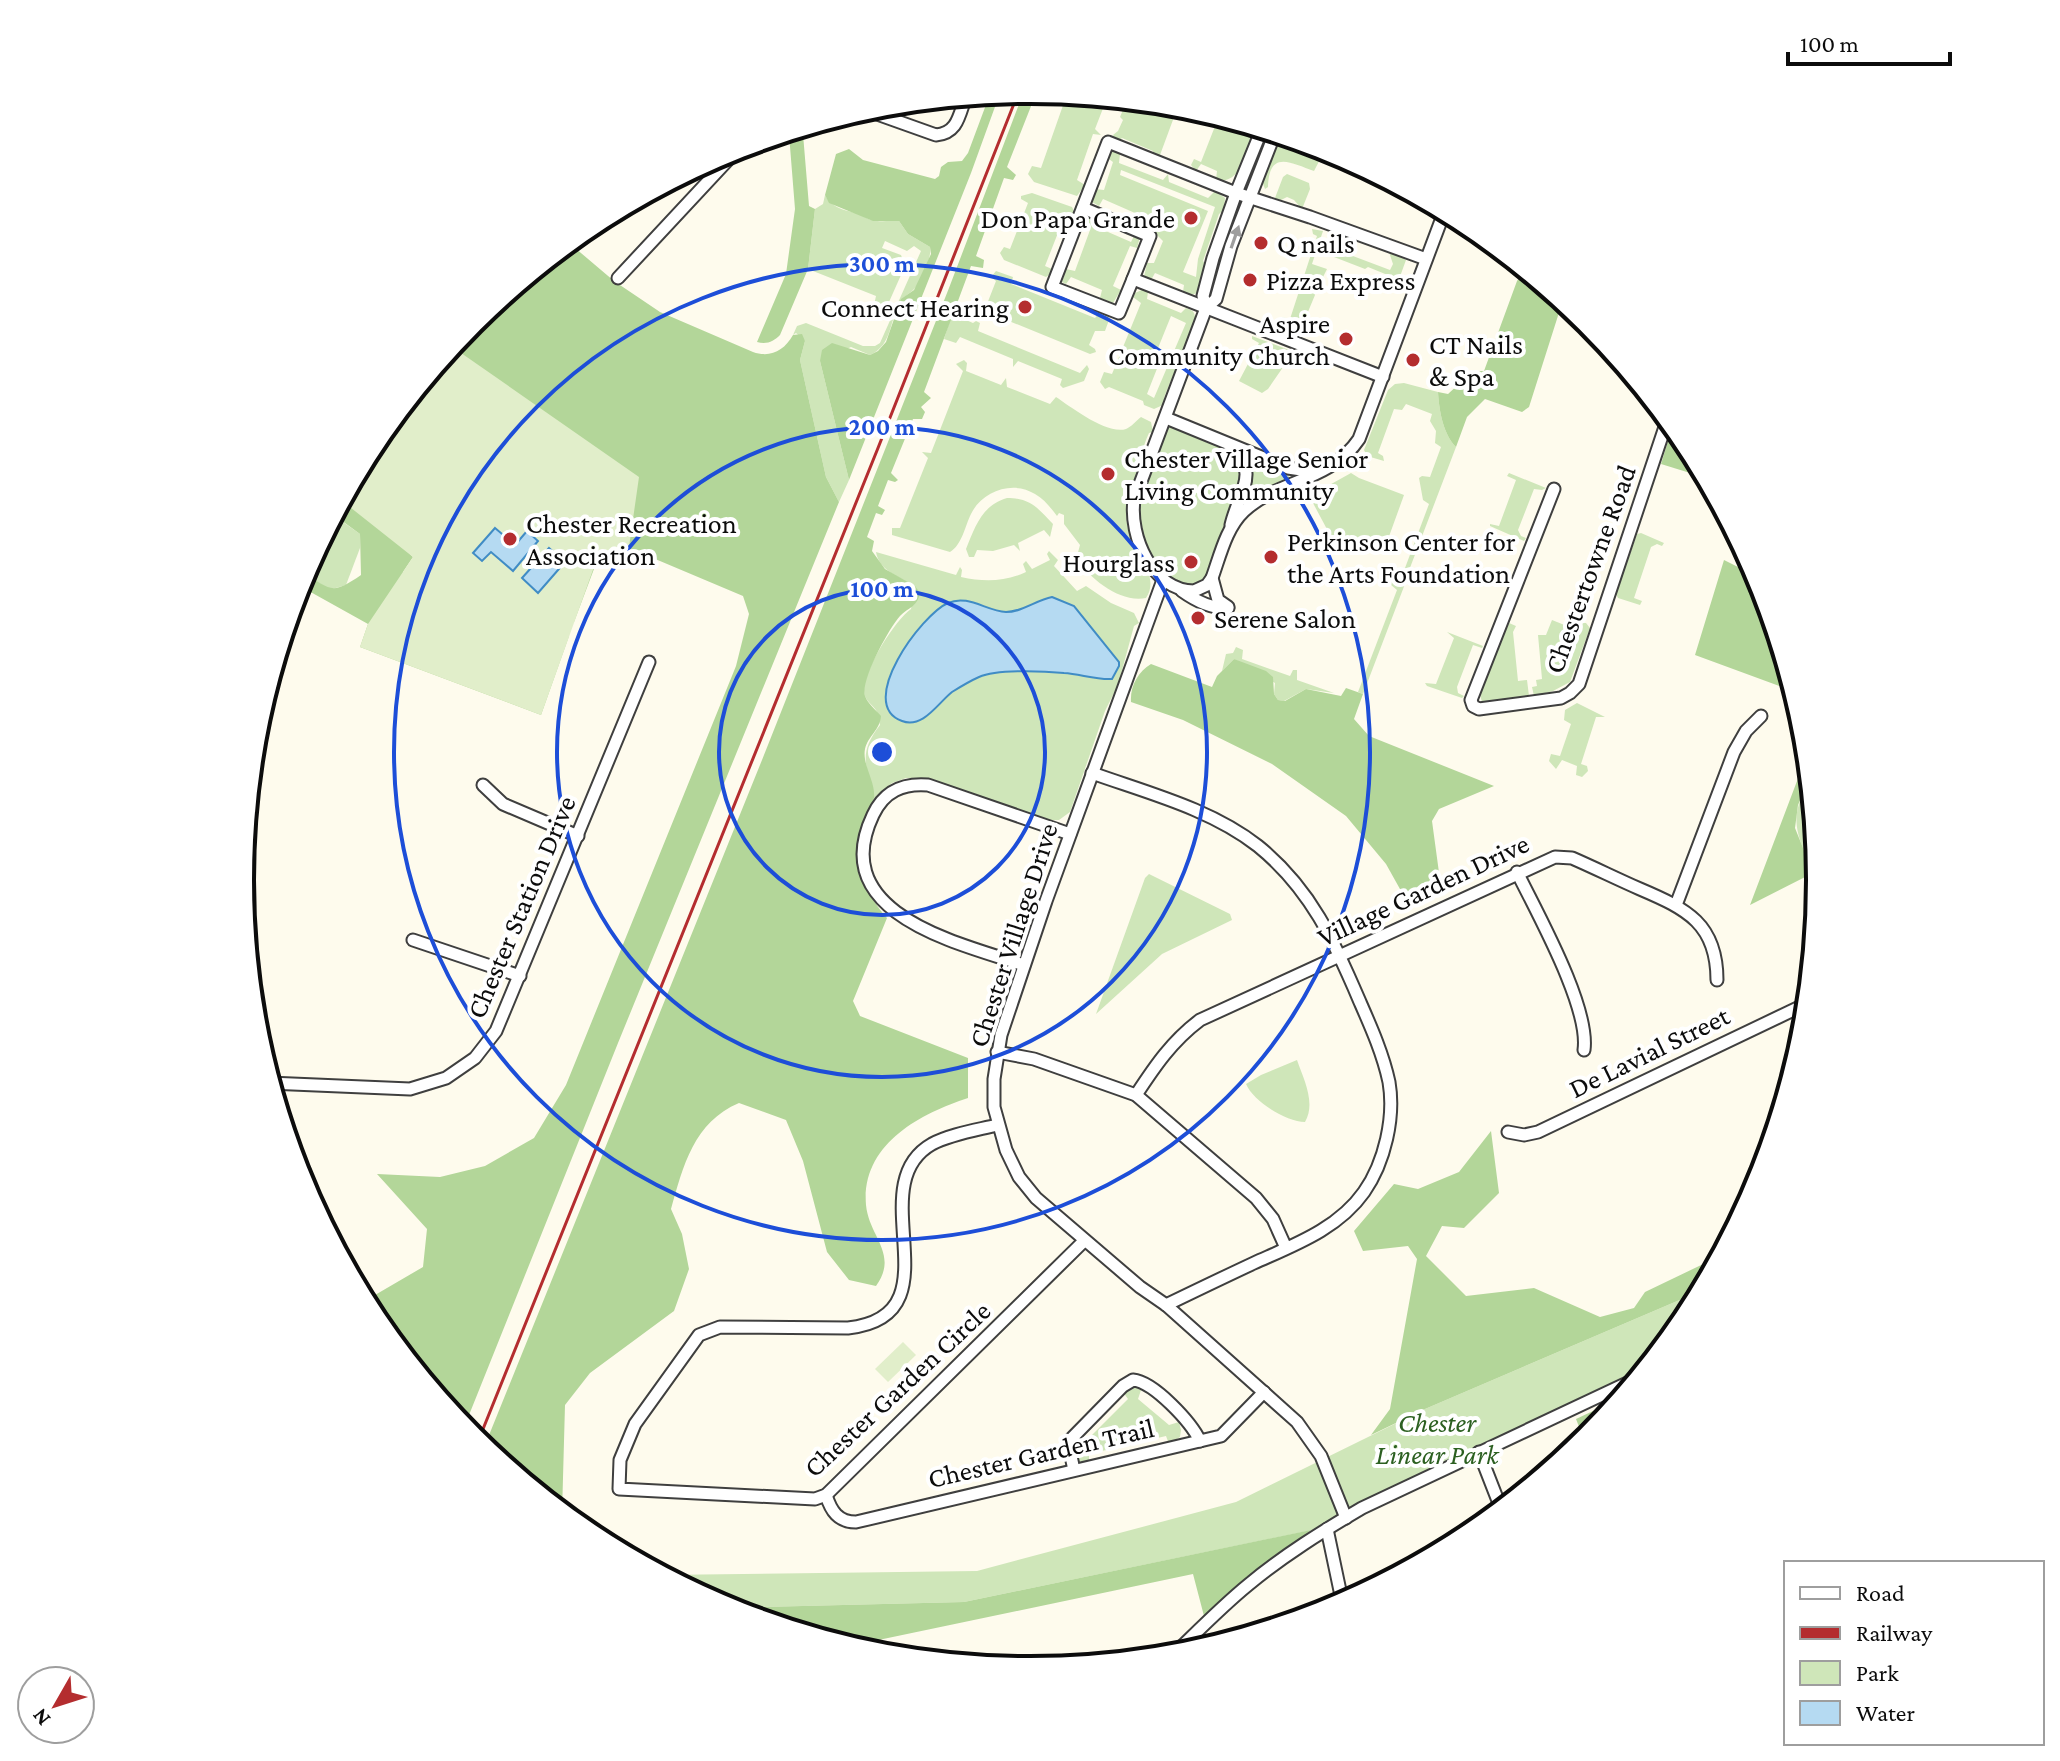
<svg xmlns="http://www.w3.org/2000/svg" width="2060" height="1761" viewBox="0 0 2060 1761" font-family="'Crimson Pro',serif">
	<rect width="100%" height="100%" fill="#fefbed"/>
	<g fill="#cfe6b9" fill-rule="evenodd">
		<polygon points="1067,94 1107,98 1095,129 1101,135 1093,134 1077,180 1085,185 1077,196 1034,182 1028,174 1032,166 1041,168"/>
		<polygon points="1127,100 1139,101 1169,113 1173,108 1177,109 1160,155 1153,156 1153,151 1122,138 1118,141 1114,138 1113,135 1118,131 1123,120 1120,117"/>
		<path d="M1219 116 1257 127C1249 147 1242 186 1216 180L1217 171 1201 164 1196 171 1191 165 1194 159 1201 162Z"/>
		<path d="M1280 134 1326 148 1314 171C1291 163 1269 149 1268 187L1265 189 1262 181Z"/>
		<path d="M1113 151 1120 154 1119 163 1163 180 1168 174 1169 182 1208 198 1215 191 1225 198 1224 210 1219 214 1203 261 1206 265 1198 293 1190 295 1183 292 1184 285 1155 273 1151 280 1144 277 1147 263H1154L1163 241 1149 227 1151 220 1103 199 1099 206 1092 202 1095 189 1104 190 1113 162 1106 157ZM1121 170 1215 207 1198 259 1196 277 1183 272 1208 211 1120 175Z"/>
		<polygon points="1287,174 1309,183 1310,189 1302,209 1294,200 1287,197 1279,201 1275,198 1283,177"/>
		<polygon points="1032,193 1072,207 1075,213 1074,217 1065,215 1045,266 1052,269 1052,273 1046,277 1004,260 1000,253 1004,247 1010,249 1028,203 1021,199 1021,196"/>
		<path d="M825 195C832 209 846 210 859 214 864 216 867 219 872 220 880 223 890 219 899 221L908 234 930 247C932 258 922 279 915 288 911 293 904 296 901 301 889 319 893 345 870 355L851 347 820 361 849 480 839 502 826 477 800 360 805 341 796 333 793 335 797 326 806 323 863 346H875L880 343 921 251 914 246 907 251 885 241 882 248 901 255 905 266 889 302 879 307 874 305 876 296 808 269 815 209 823 204Z"/>
		<polygon points="1088,216 1093,217 1092,225 1131,242 1135,234 1140,237 1137,248 1130,246 1113,286 1121,290 1113,303 1100,298 1102,290 1071,277 1066,284 1062,282 1066,269 1075,271 1090,230 1083,225"/>
		<polygon points="1312,229 1323,231 1312,264 1327,269 1318,287 1316,284 1311,288 1315,295 1300,331 1307,335 1306,337 1281,328 1278,324 1282,317 1290,319 1317,236 1313,234"/>
		<polygon points="1337,250 1390,270 1393,264 1389,252 1399,255 1406,260 1398,282 1395,278 1368,267 1365,269 1334,257"/>
		<polygon points="996,271 1013,277 1011,284 1095,318 1101,311 1108,315 1109,320 1105,331 1095,331 1089,345 1095,349 1096,352 1090,354 982,310 981,307 984,303 987,304 996,281 991,277"/>
		<path d="M1144 289 1148 292 1147 299 1181 313 1186 308C1191 310 1194 310 1195 317 1196 328 1169 383 1164 398L1165 401 1163 405 1154 409 1144 405 1143 401 1109 387 1105 389 1100 382 1104 372 1112 374 1141 303 1133 297 1135 293ZM1171 316 1186 323 1154 398 1147 394 1160 361 1154 358Z"/>
		<polygon points="952,314 973,323 976,321 980,323 978,331 1080,373 1087,365 1089,369 1084,381 1063,388 1060,385 1062,379 1018,361 1013,367 1013,359 960,337 956,343 944,339"/>
		<polygon points="1252,336 1292,351 1291,354 1283,351 1281,356 1288,360 1268,389 1262,393 1239,381 1259,343 1252,339"/>
		<path d="M964 360 967 363 966 371 1001 385 1006 378 1007 387 1050 404 1056 397C1071 407 1107 435 1126 429 1131 427 1136 421 1141 417L1151 422 1153 432 1149 433C1144 444 1142 452 1140 463 1137 489 1121 499 1128 529 1134 552 1161 576 1146 598 1119 603 1092 579 1076 560L1080 545 1064 524V515L1059 513 1057 516C1051 508 1044 499 1035 494 1013 480 982 491 971 514 965 526 962 545 950 552L892 535V528H900L928 458 922 452 931 453 963 371 956 364Z"/>
		<path d="M1404 383 1438 392C1439 410 1443 434 1456 447L1408 573 1397 567 1405 568 1429 504 1423 500 1419 478 1422 476 1430 477 1441 447 1435 443 1436 431 1430 421 1432 414 1406 404 1402 410 1394 409 1378 453 1383 456 1384 461 1367 456 1364 450 1388 390 1395 384Z"/>
		<polygon points="1166,418 1224,441 1247,466 1212,578 1194,591 1157,573 1132,511"/>
		<polygon points="1249,457 1288,472 1290,481 1248,501 1245,500 1251,472"/>
		<polygon points="1351,473 1359,478 1404,495 1383,553 1346,538 1329,545 1326,538 1329,533 1313,503 1308,502 1306,498"/>
		<polygon points="1509,473 1546,488 1542,490 1534,489 1518,530 1521,536 1526,538 1524,541 1490,526 1490,524 1499,526 1516,480 1507,476"/>
		<path d="M1007 498C1030 498 1038 508 1053 524L1050 537 1044 530 1018 543 1020 551 1014 545 993 551 977 550 974 557H969L966 549C975 527 982 505 1007 498Z"/>
		<polygon points="333,515 360,534 360,548 346,585 329,590 303,571"/>
		<polygon points="1641,533 1664,543 1662,546 1657,544 1651,547 1634,598 1642,601 1640,605 1618,598 1616,594 1637,534"/>
		<path d="M1049 551 1058 560 1054 566 1077 591 1086 586 1111 603 1134 613 1139 623 1134 626 1118 685 1105 711 1070 812 1059 820H1046L928 778H906L892 783 874 799C867 765 857 755 880 725 879 721 879 716 877 712 874 705 864 701 864 691 863 671 895 620 911 609L915 586C900 577 879 571 876 552L956 575 960 567 962 570 961 577C984 582 1004 582 1026 572L1023 564 1026 561 1032 569 1050 560 1047 554Z"/>
		<polygon points="1399,572 1408,576 1363,694 1358,692 1397,590 1390,584 1394,578 1401,580 1403,576"/>
		<polygon points="1552,620 1577,630 1582,623 1586,623 1590,628 1570,682 1553,691 1534,696 1532,687 1537,686 1536,680 1542,679 1538,635 1546,635"/>
		<polygon points="1509,623 1516,626 1513,632 1518,681 1527,680 1529,696 1482,702 1480,695"/>
		<polygon points="1447,632 1483,646 1482,648 1473,645 1457,687 1458,693 1464,696 1462,698 1427,686 1425,683 1436,684 1454,638"/>
		<polygon points="1236,647 1243,650 1242,659 1290,676 1293,670 1297,670 1297,680 1334,693 1306,689 1284,701 1278,700 1274,694 1275,683 1234,659 1222,671 1226,654 1233,653"/>
		<polygon points="1577,703 1605,717 1596,717 1581,764 1587,766 1588,771 1582,777 1576,775 1577,766 1562,760 1556,769 1549,761 1551,754 1560,756 1571,724 1564,720 1565,710"/>
		<path d="M1810 777 1820 878C1811 871 1808 861 1804 851 1791 818 1796 809 1810 777Z"/>
		<polygon points="1149,874 1230,914 1232,920 1162,954 1096,1014 1145,878"/>
		<path d="M1297 1060C1304 1080 1316 1103 1305 1122 1286 1122 1253 1101 1246 1084L1261 1075Z"/>
		<polygon points="1703,1290 1687,1320 1640,1377 1327,1527 964,1602 722,1608 660,1575 977,1571 1236,1502 1425,1409"/>
		<polygon points="1134,1387 1141,1390 1138,1399 1169,1425 1179,1422 1181,1430 1180,1437 1169,1444 1166,1436 1089,1454 1089,1462 1081,1462 1075,1458 1073,1441 1077,1440 1082,1445 1128,1399 1123,1392"/>
	</g>
	<g fill="#b3d699">
		<path d="M1024 91H1037L1007 167 1016 175 1013 180 1004 178 976 256 984 260 983 268 971 266 924 392 931 398 921 407 925 412 922 419H913L891 473 898 480 895 482 888 480 878 506 885 510 882 515 876 513 867 537 874 541 872 551 885 569 915 586 920 593C917 607 909 607 900 616 889 628 860 681 865 696 868 704 876 710 881 716 880 730 868 736 865 749 862 765 876 782 874 798 873 806 865 818 862 827 851 862 864 891 887 918L853 1001 860 1016 968 1058V1098C919 1114 861 1145 866 1205 869 1237 899 1254 876 1286L849 1280 827 1252 803 1161 786 1120 739 1103C694 1122 683 1166 671 1209L682 1234 689 1269 674 1311 590 1373 565 1405 562 1514 483 1450 762 760 949 288Z"/>
		<polygon points="1000,93 971,173 849,480 820,361 822,350 832,343 870,355 878,351 886,342 901,299 914,290 931,254 930,247 908,234 899,221 873,221 829,203 825,195 836,154 849,149 863,160 935,179 939,176 941,167 948,162 962,161 968,153 990,94"/>
		<path d="M799 128 803 134 809 206 815 209 808 269 780 335C774 341 767 345 757 342L786 274 795 209 789 134Z"/>
		<path d="M568 242 614 281 660 312 753 352C770 358 784 351 793 335L802 334 805 341 800 360 826 477 839 502 618 1043 463 1430 372 1319 363 1302 423 1267 427 1229 377 1174 440 1177 485 1166 534 1138 566 1085 736 666 749 614 743 596 641 553 627 561 600 553 574 622 380 432 471 321Z"/>
		<path d="M1528 277 1542 283 1563 300 1529 407 1522 412 1485 399 1467 417 1456 447C1443 434 1439 410 1438 392L1448 394 1473 371H1484L1517 281 1519 278Z"/>
		<polygon points="1673,425 1688,442 1705,475 1703,477 1661,464"/>
		<path d="M346 492 413 557 403 572V582L569 636 541 715 360 647 368 624 298 585 303 571C331 591 332 595 361 575L360 534 334 515Z"/>
		<polygon points="1724,560 1760,578 1802,716 1785,688 1695,655"/>
		<path d="M1234 659 1266 671 1273 677 1274 694 1278 700 1285 701 1306 689 1341 696 1346 688 1363 694 1354 719 1369 736 1494 786 1439 809 1432 821 1440 880 1405 898 1386 864 1346 816 1272 764 1183 720 1131 702C1130 686 1138 672 1151 664L1212 687 1217 676Z"/>
		<polygon points="1802,717 1810,777 1798,805 1795,828 1813,873 1750,905 1805,760"/>
		<polygon points="1491,1131 1499,1193 1464,1228 1442,1226 1426,1256 1466,1296 1534,1288 1600,1317 1634,1308 1645,1292 1722,1255 1703,1290 1425,1409 1371,1435 1390,1409 1417,1259 1408,1246 1363,1251 1354,1231 1394,1184 1418,1189 1459,1172"/>
		<polygon points="1625,1396 1589,1440 1585,1442 1576,1419"/>
		<polygon points="1311,1530 1204,1616 1193,1574 845,1647 722,1608 964,1602"/>
	</g>
	<g fill="#e1eeca">
		<polygon points="451,346 639,477 627,561 599,553 541,715 360,647 368,624 413,557 341,500 373,441"/>
		<polygon points="903,1342 916,1355 888,1382 875,1369"/>
	</g>
	<g fill="#b5daf2" stroke="#408cc5" stroke-width="2">
		<polygon points="495,528 515,545 527,531 538,541 513,571 491,552 482,561 473,553"/>
		<polygon points="549,548 565,562 538,593 522,578"/>
		<path d="M1052 597 1074 606 1119 662V666L1112 679C1096 680 1080 674 1064 673 1043 671 997 669 979 677 970 681 960 687 952 692 938 703 923 729 902 721 855 704 922 614 948 603 968 594 986 611 1006 612 1023 612 1036 600 1052 597Z"/>
	</g>
	<g fill="none" stroke-linecap="round" stroke-linejoin="round">
		<g stroke="#3f3f3f" stroke-width="15">
			<g id="street">
				<path d="M863 109 936 135C958 133 959 115 966 96"/>
				<path d="M1275 133 1231 246 1216 299 1206 308 1134 500C1129 536 1152 590 1194 591L1207 585 1212 578C1220 556 1226 528 1244 511 1276 481 1331 481 1359 439L1445 210"/>
				<polyline points="1083,208 1150,236 1133,279"/>
				<polyline points="618,278 741,146"/>
				<polyline points="1206,308 1203,296 1213,258 1236,193 1262,129"/>
				<polyline points="1383,377 1133,279 1119,313 1052,287 1108,142 1236,193 1310,217 1426,259"/>
				<polyline points="1166,418 1288,468 1315,472"/>
				<polyline points="1554,489 1471,700 1473,706 1479,709 1561,698 1570,693 1579,684 1668,418"/>
				<path d="M1231 525C1238 494 1261 472 1231 447"/>
				<polyline points="1212,578 1218,600 1228,607"/>
				<polyline points="1163,580 1046,901 1001,1035 994,1079 994,1107 1006,1150 1019,1177 1036,1198 1140,1287 1166,1305 1297,1422 1321,1456 1346,1518"/>
				<path d="M1182 591C1196 601 1211 609 1228 608"/>
				<path d="M1092 773C1148 793 1211 809 1258 846 1311 889 1334 941 1360 1002 1371 1027 1383 1054 1389 1082 1395 1117 1385 1162 1364 1192 1338 1229 1294 1245 1254 1263 1224 1277 1195 1291 1166 1305"/>
				<polyline points="483,785 503,804 578,836"/>
				<path d="M1517 872C1537 913 1590 1007 1584 1050"/>
				<polyline points="1676,905 1734,752 1746,731 1761,716"/>
				<polyline points="413,940 520,976"/>
				<path d="M1024 965C958 943 826 914 873 815 884 791 903 783 928 785L1070 834"/>
				<polyline points="997,1052 1034,1059 1136,1095 1256,1198 1273,1219 1286,1248"/>
				<polyline points="269,1083 410,1089 446,1078 475,1058 496,1031 649,662"/>
				<path d="M1136 1095C1155 1066 1172 1041 1200 1020L1555 857 1572 858C1595 868 1617 879 1640 889 1687 909 1717 924 1717 980"/>
				<path d="M997 1125C977 1130 951 1134 932 1144 858 1186 960 1316 848 1328L720 1327 699 1335 635 1424 620 1460 619 1489 815 1499 826 1495 1084 1241"/>
				<polyline points="1508,1132 1524,1135 1538,1132 1808,1003"/>
				<polyline points="1479,1452 1502,1511"/>
				<path d="M1074 1470 1069 1447 1071 1439 1123 1386 1133 1380C1154 1382 1191 1422 1200 1441"/>
				<path d="M826 1495C831 1511 838 1522 856 1522L1221 1436 1264 1392"/>
				<polyline points="1327,1529 1343,1605"/>
				<path d="M1171 1657C1196 1633 1221 1607 1248 1585 1284 1555 1323 1531 1362 1508L1640 1377"/>
			</g>
		</g>
		<use href="#street" stroke="#fff" stroke-width="11"/>
		<polyline stroke="#b42d2f" stroke-width="3" points="477,1444 878,448 1019,91"/>
	</g>
	<defs><path id="oneway-solid" d="M-6-.8H1V-3.2L6.5 0L1 3.2V.8H-6Z" transform="scale(2)"/></defs>
	<use fill="#9e9e9e" href="#oneway-solid" transform="translate(1235 237) rotate(-71)"/>
	<g fill="none" stroke="#1d4ed8" stroke-width="4">
		<circle cx="882" cy="752" r="163"/>
		<circle cx="882" cy="752" r="325"/>
		<circle cx="882" cy="752" r="488"/>
	</g>
	<g fill="#b42d2f" stroke="#fff" stroke-width="3">
		<circle cx="1191" cy="218" r="8"/>
		<circle cx="1261" cy="243" r="8"/>
		<circle cx="1250" cy="280" r="8"/>
		<circle cx="1025" cy="307" r="8"/>
		<circle cx="1346" cy="339" r="8"/>
		<circle cx="1413" cy="360" r="8"/>
		<circle cx="1108" cy="474" r="8"/>
		<circle cx="510" cy="539" r="8"/>
		<circle cx="1271" cy="557" r="8"/>
		<circle cx="1191" cy="562" r="8"/>
		<circle cx="1198" cy="618" r="8"/>
	</g>
	<g text-anchor="middle" dominant-baseline="central" stroke-width="8" stroke-linejoin="round" paint-order="stroke">
		<g font-size="28" fill="#0c0c0c" stroke="#fff" text-anchor="start">
			<text x="1175" y="218" text-anchor="end">Don Papa Grande</text>
			<text x="1277" y="243">Q nails</text>
			<text x="1266" y="280">Pizza Express</text>
			<text x="1009" y="307" text-anchor="end">Connect Hearing</text>
			<text x="1330" y="323" text-anchor="end">Aspire<tspan x="1330" dy="32">Community Church</tspan></text>
			<text x="1429" y="344">CT Nails<tspan x="1429" dy="32">&amp; Spa</tspan></text>
			<text x="1124" y="458">Chester Village Senior<tspan x="1124" dy="32">Living Community</tspan></text>
			<text x="526" y="523">Chester Recreation<tspan x="526" dy="32">Association</tspan></text>
			<text x="1287" y="541">Perkinson Center for<tspan x="1287" dy="32">the Arts Foundation</tspan></text>
			<text x="1175" y="562" text-anchor="end">Hourglass</text>
			<text x="1214" y="618">Serene Salon</text>
		</g>
		<g font-size="28" fill="#0c0c0c" stroke="#fff">
			<text transform="translate(1590 569) rotate(-70)">Chestertowne Road</text>
			<text transform="translate(1423 890) rotate(-25)">Village Garden Drive</text>
			<text transform="translate(521 907) rotate(-67)">Chester Station Drive</text>
			<text transform="translate(1013 935) rotate(-72)">Chester Village Drive</text>
			<text transform="translate(1649 1052) rotate(-26)">De Lavial Street</text>
			<text transform="translate(897 1389) rotate(-43)">Chester Garden Circle</text>
			<text transform="translate(1041 1453) rotate(-13)">Chester Garden Trail</text>
		</g>
		<g font-size="28" font-style="italic" fill="#2c6021" stroke="#fff">
			<text x="1437" y="1422">Chester<tspan x="1437" dy="32">Linear Park</tspan></text>
		</g>
	</g>
	<path d="M0 0H2060V1761H0ZM254 880a776 776 0 1 1 1552 0a776 776 0 1 1-1552 0Z" fill="#fff" fill-rule="evenodd"/>
	<path fill="none" stroke="#0c0c0c" stroke-width="4" d="M254 880a776 776 0 1 1 1552 0a776 776 0 1 1-1552 0Z"/>
	<circle cx="882" cy="752" r="12" fill="#1d4ed8" stroke="#fff" stroke-width="4"/>
	<g font-size="24" text-anchor="middle" font-weight="bold" fill="#1d4ed8" stroke="#fff" stroke-width="8" stroke-linejoin="round" paint-order="stroke">
		<text x="882" y="272">300 m</text>
		<text x="882" y="435">200 m</text>
		<text x="882" y="597">100 m</text>
	</g>
	<rect x="1784" y="1561" width="260" height="184" fill="#ffffff" stroke="#9e9e9e" stroke-width="2"/>
	<rect x="1800" y="1587" width="40" height="12" fill="#ffffff" stroke="#9e9e9e" stroke-width="2"/>
	<text x="1856" y="1601" font-size="24" fill="#0c0c0c">Road</text>
	<rect x="1800" y="1627" width="40" height="12" fill="#b42d2f" stroke="#9e9e9e" stroke-width="2"/>
	<text x="1856" y="1641" font-size="24" fill="#0c0c0c">Railway</text>
	<rect x="1800" y="1661" width="40" height="24" fill="#cfe6b9" stroke="#9e9e9e" stroke-width="2"/>
	<text x="1856" y="1681" font-size="24" fill="#0c0c0c">Park</text>
	<rect x="1800" y="1701" width="40" height="24" fill="#b5daf2" stroke="#9e9e9e" stroke-width="2"/>
	<text x="1856" y="1721" font-size="24" fill="#0c0c0c">Water</text>
	<g transform="translate(56 1705) rotate(231)"><circle r="38" fill="#ffffff" stroke="#9e9e9e" stroke-width="2"/>
	<path d="M0-6L14 30L0 20L-14 30Z" fill="#b42d2f"/>
	<text y="-12" font-size="22" font-weight="bold" text-anchor="middle" fill="#0c0c0c">N</text>
	</g>
	<path d="M1788 52v12h162v-12" fill="none" stroke="#0c0c0c" stroke-width="4"/>
	<text x="1800" y="52" font-size="24" fill="#0c0c0c" stroke="#ffffff" stroke-width="6" paint-order="stroke">100 m</text>
</svg>
